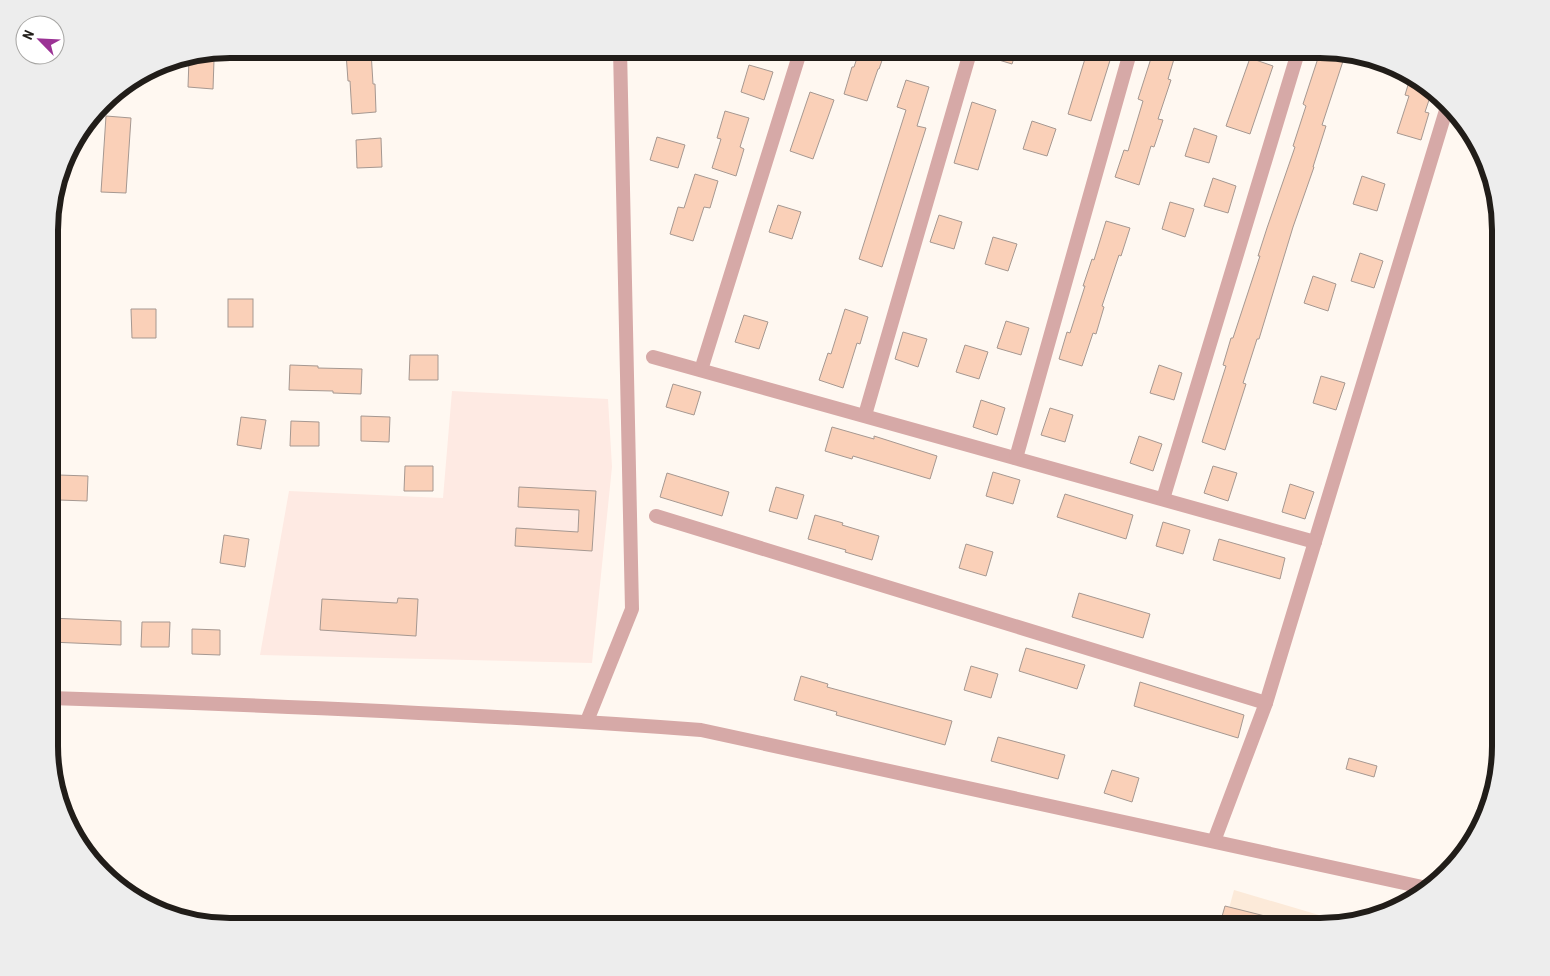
<svg xmlns="http://www.w3.org/2000/svg" width="1550" height="976" viewBox="0 0 1550 976" font-family="'Roboto Condensed',sans-serif">
	<rect width="100%" height="100%" fill="#fff8f1"/>
	<polygon fill="#fcead9" points="1234,890 1346,923 1332,927 1224,927"/>
	<polygon fill="#feeae3" points="452,391 608,399 612,467 592,663 260,655 289,491 443,498"/>
	<g fill="none" stroke-linecap="round" stroke-linejoin="round">
		<polyline stroke="#b4ecf1" stroke-width="4" points="50,217 51,206"/>
	</g>
	<g fill="#fad0b8" stroke="#a69891">
		<polygon points="860,49 886,49 879,69 878,69 867,101 844,94 852,67 854,67"/>
		<polygon points="991,49 1017,49 1012,64 989,57"/>
		<polygon points="1088,49 1095,49 1112,54 1091,121 1068,114"/>
		<polygon points="1154,49 1177,49 1168,79 1171,80 1158,119 1163,120 1154,147 1151,146 1139,185 1115,177 1124,150 1128,151 1143,101 1138,99"/>
		<polygon points="1321,49 1346,52 1322,125 1326,126 1313,167 1314,167 1293,227 1259,339 1257,339 1243,383 1246,384 1225,450 1202,442 1226,366 1223,365 1231,338 1233,338 1260,256 1258,256 1267,228 1295,147 1293,146 1306,106 1303,104"/>
		<polygon points="371,51 373,84 375,84 376,112 352,114 350,81 348,81 346,53"/>
		<polygon points="1250,58 1273,66 1250,134 1226,126"/>
		<polygon points="189,59 214,60 213,89 188,87"/>
		<polygon points="749,65 773,72 764,100 741,92"/>
		<polygon points="1411,75 1421,79 1432,91 1425,112 1429,113 1421,140 1397,133 1409,96 1405,95"/>
		<polygon points="906,80 929,87 917,126 926,128 882,267 859,259 906,110 897,107"/>
		<polygon points="810,92 834,100 813,159 790,151"/>
		<polygon points="972,102 996,110 978,170 954,163"/>
		<polygon points="725,111 749,118 740,147 744,149 736,176 712,168 721,139 717,138"/>
		<polygon points="106,116 131,118 126,193 101,192"/>
		<polygon points="1032,121 1056,129 1047,156 1023,149"/>
		<polygon points="1194,128 1217,136 1209,163 1185,156"/>
		<polygon points="657,137 685,145 678,168 650,160"/>
		<polygon points="381,138 382,167 357,168 356,140"/>
		<polygon points="695,174 718,181 710,208 704,207 693,241 670,234 678,207 684,208"/>
		<polygon points="1362,176 1385,184 1377,211 1353,204"/>
		<polygon points="1213,178 1236,186 1228,213 1204,206"/>
		<polygon points="1170,202 1194,209 1185,237 1162,229"/>
		<polygon points="778,205 801,212 792,239 769,232"/>
		<polygon points="939,215 962,222 954,249 930,242"/>
		<polygon points="1106,221 1130,228 1121,256 1119,255 1102,306 1104,307 1096,334 1093,333 1082,366 1059,359 1067,332 1070,333 1085,286 1083,286 1092,259 1094,260"/>
		<polygon points="993,237 1017,244 1008,271 985,264"/>
		<polygon points="1360,253 1383,261 1374,288 1351,281"/>
		<polygon points="1313,276 1336,284 1328,311 1304,303"/>
		<rect x="228" y="299" width="25" height="28"/>
		<polygon points="131,309 156,309 156,338 132,338"/>
		<polygon points="845,309 868,317 860,344 857,343 843,388 819,380 828,353 831,354"/>
		<polygon points="744,315 768,322 759,349 735,342"/>
		<polygon points="1006,321 1029,328 1021,355 997,348"/>
		<polygon points="903,332 927,339 918,367 895,359"/>
		<polygon points="965,345 988,352 979,379 956,372"/>
		<polygon points="410,355 438,355 438,380 409,380"/>
		<polygon points="290,365 318,366 318,368 362,369 361,394 333,393 333,391 289,390"/>
		<polygon points="1159,365 1182,373 1174,400 1150,393"/>
		<polygon points="1321,376 1345,383 1336,410 1313,403"/>
		<polygon points="673,384 701,392 694,415 666,407"/>
		<polygon points="981,400 1005,408 997,435 973,427"/>
		<polygon points="1050,408 1073,415 1065,442 1041,435"/>
		<polygon points="361,416 390,417 389,442 361,441"/>
		<polygon points="241,417 266,420 261,449 237,445"/>
		<polygon points="291,421 319,422 319,446 290,446"/>
		<polygon points="832,427 874,439 874,436 937,456 930,479 853,456 852,459 825,451"/>
		<polygon points="1139,436 1162,444 1153,471 1130,463"/>
		<polygon points="405,466 433,466 433,491 404,491"/>
		<polygon points="1213,466 1237,473 1228,501 1204,493"/>
		<polygon points="993,472 1020,480 1013,504 986,496"/>
		<polygon points="667,473 729,492 722,516 660,497"/>
		<polygon points="59,475 88,476 87,501 59,500"/>
		<polygon points="1290,484 1314,492 1305,519 1282,512"/>
		<polygon points="519,487 596,491 592,551 515,546 516,528 578,532 579,510 518,507"/>
		<polygon points="776,487 804,495 797,519 769,511"/>
		<polygon points="1065,494 1133,515 1126,539 1057,517"/>
		<polygon points="815,515 843,523 842,525 879,536 872,560 845,552 846,550 808,539"/>
		<polygon points="1163,522 1190,530 1183,554 1156,546"/>
		<polygon points="224,535 249,539 245,567 220,563"/>
		<polygon points="1219,539 1285,558 1280,579 1213,560"/>
		<polygon points="966,544 993,552 986,576 959,568"/>
		<polygon points="1079,593 1150,614 1143,638 1072,617"/>
		<polygon points="398,598 418,599 416,636 320,630 322,599 397,603"/>
		<polygon points="50,618 121,621 121,645 50,642"/>
		<polygon points="142,622 170,622 169,647 141,647"/>
		<polygon points="192,629 220,630 220,655 192,654"/>
		<polygon points="1026,648 1085,665 1077,689 1019,671"/>
		<polygon points="971,666 998,674 991,698 964,690"/>
		<polygon points="801,676 828,684 827,687 952,721 945,745 836,715 837,712 794,700"/>
		<polygon points="1140,682 1244,715 1238,738 1134,706"/>
		<polygon points="998,737 1065,755 1058,779 991,761"/>
		<polygon points="1349,758 1377,766 1374,777 1346,769"/>
		<polygon points="1112,770 1139,778 1132,802 1104,793"/>
		<polygon points="1225,906 1293,923 1293,927 1219,927"/>
	</g>
	<g fill="none" stroke-linecap="round" stroke-linejoin="round">
		<g stroke="#d6a9a7" stroke-width="14">
			<polyline points="653,357 1315,542"/>
			<polyline points="701,370 801,49"/>
			<polyline points="865,415 971,49"/>
			<polyline points="1016,458 1131,49"/>
			<polyline points="1163,499 1299,49"/>
			<polyline points="656,516 1266,703"/>
			<path d="M50 698C267 705 485 714 701 730L1427 888"/>
			<polyline points="587,721 632,609 620,49"/>
			<polyline points="1214,841 1266,703 1447,107"/>
		</g>
	</g>
	<path d="M0 0H1550V976H0ZM230 58H1320A172 172 0 0 1 1492 230V746A172 172 0 0 1 1320 918H230A172 172 0 0 1 58 746V230A172 172 0 0 1 230 58Z" fill="#ededed" fill-rule="evenodd"/>
	<path fill="none" stroke="#211d19" stroke-width="6" d="M230 58H1320A172 172 0 0 1 1492 230V746A172 172 0 0 1 1320 918H230A172 172 0 0 1 58 746V230A172 172 0 0 1 230 58Z"/>
	<g transform="translate(40 40) rotate(294)"><circle r="24" fill="#ffffff" stroke="#a6a5a3"/>
	<path d="M0-4L9 19L0 12L-9 19Z" fill="#9b3295"/>
	<text y="-8" font-size="14" font-weight="bold" text-anchor="middle" fill="#211d19">N</text>
	</g>
</svg>
